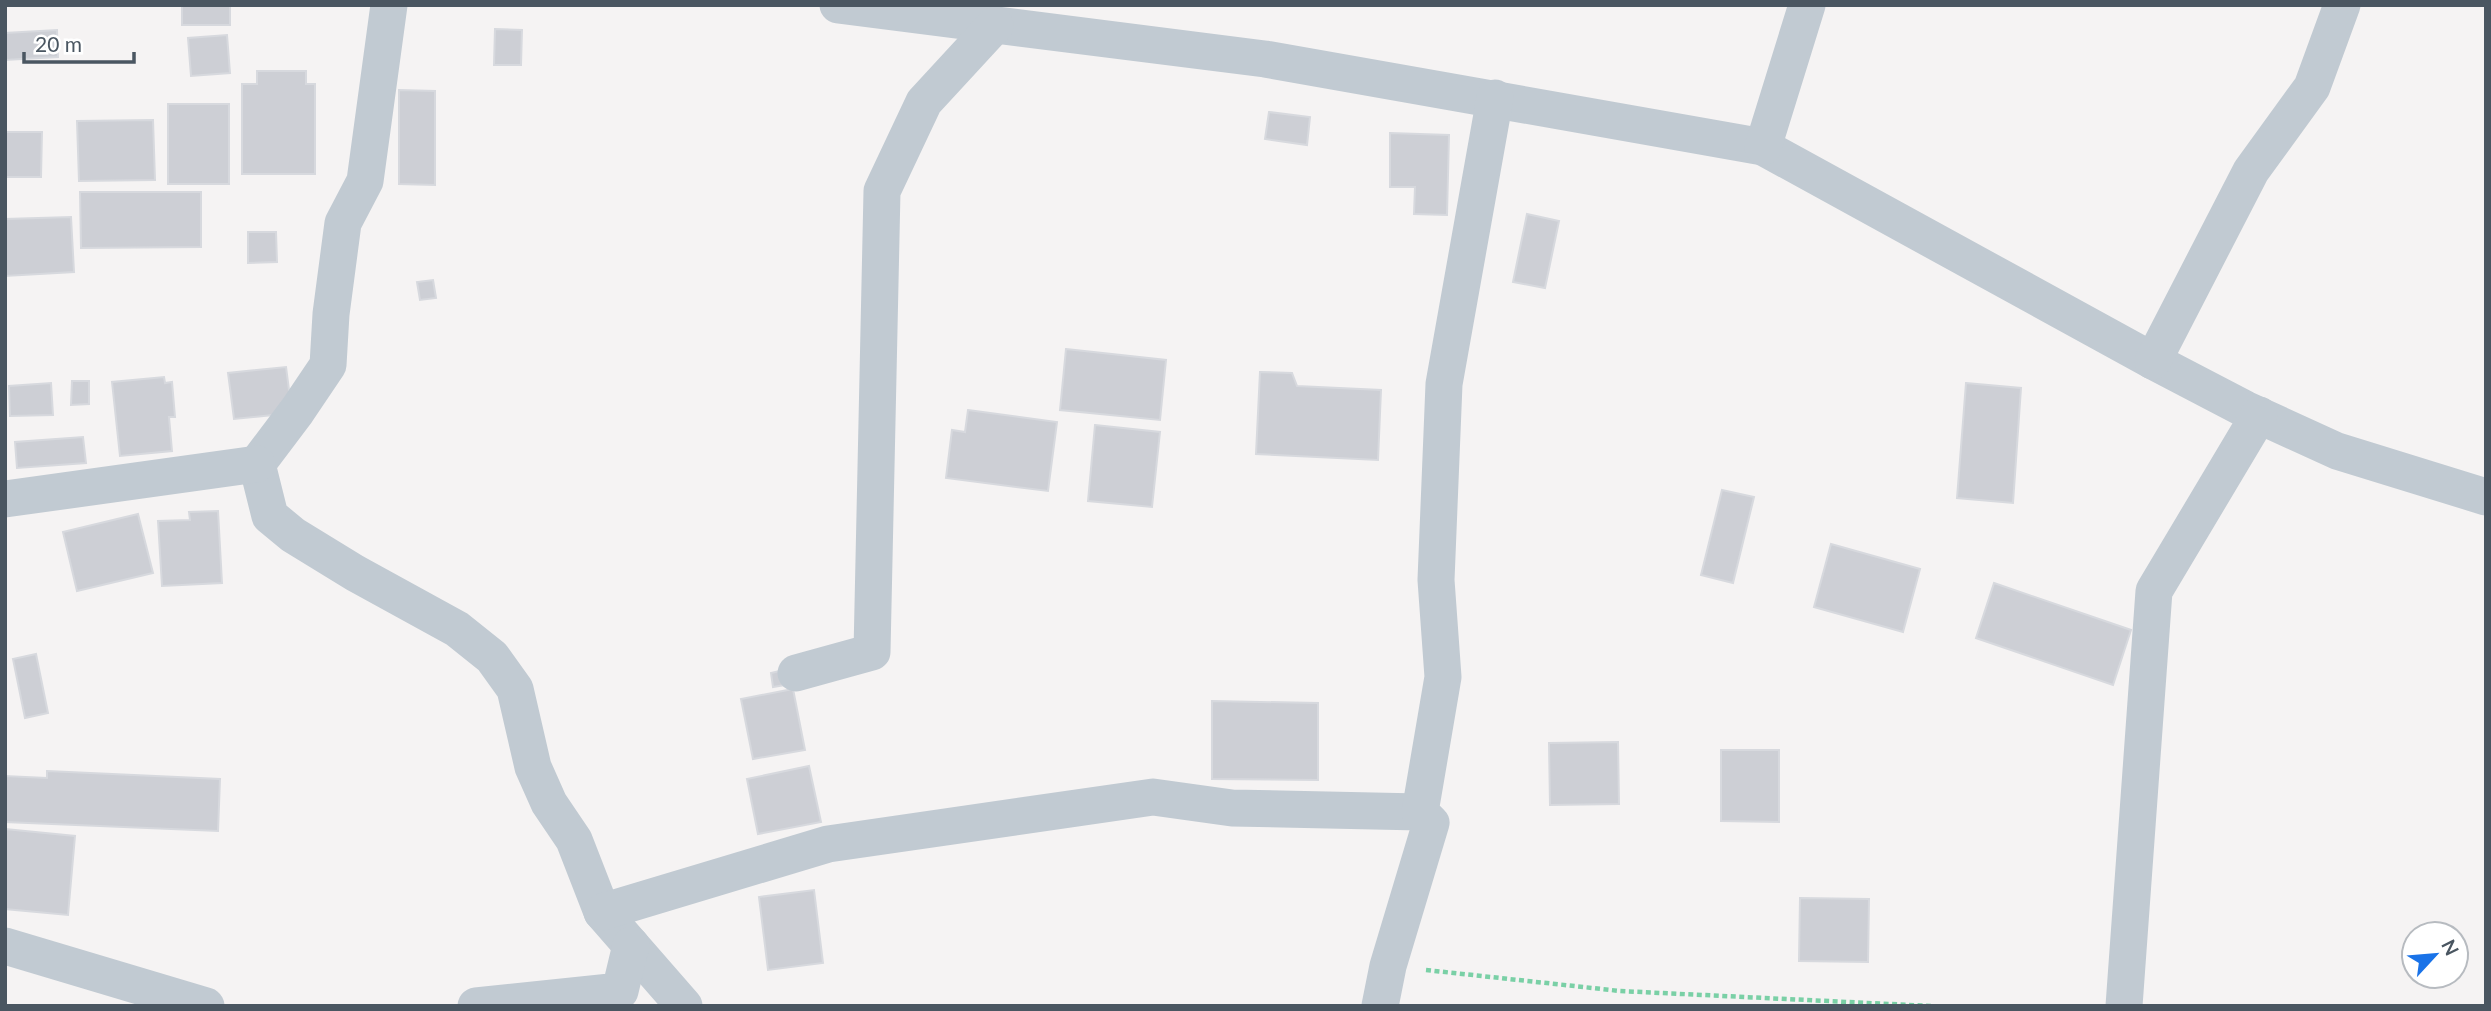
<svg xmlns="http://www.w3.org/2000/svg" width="2491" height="1011" viewBox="0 0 2491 1011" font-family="Lato,sans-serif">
	<rect width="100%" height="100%" fill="#f5f3f3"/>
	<g fill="#cdcfd5" stroke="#d7d9de" stroke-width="2">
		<rect x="182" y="5" width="48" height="20"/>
		<polygon points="495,29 522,30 521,65 494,65"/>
		<polygon points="57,30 58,57 5,60 5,33"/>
		<polygon points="227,35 230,73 191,76 188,38"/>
		<polygon points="257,71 306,71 306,84 315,84 315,174 242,174 242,84 257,84"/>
		<polygon points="399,90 435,91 435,185 399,184"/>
		<rect x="168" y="104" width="61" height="80"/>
		<polygon points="1269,112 1310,117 1307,145 1265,139"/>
		<polygon points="153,120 155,180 79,181 77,121"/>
		<polygon points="5,132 42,132 41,177 5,177"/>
		<polygon points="1390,133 1449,135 1447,215 1414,214 1415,187 1390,187"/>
		<polygon points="80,192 201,192 201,247 81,248"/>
		<polygon points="1527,214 1559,221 1545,288 1513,282"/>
		<polygon points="71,217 74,272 5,276 5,219"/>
		<polygon points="248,232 276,232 277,262 248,263"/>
		<polygon points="433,280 436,298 420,300 417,282"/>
		<polygon points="1066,349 1166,360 1160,420 1060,410"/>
		<polygon points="286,367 292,413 234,419 228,373"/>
		<polygon points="1260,372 1292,373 1297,386 1381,390 1378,460 1256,454"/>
		<polygon points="164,377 165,383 172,382 175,417 169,417 172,451 120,456 112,382"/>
		<polygon points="72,381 89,381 89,404 71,405"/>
		<polygon points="51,383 53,415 10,416 9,386"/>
		<polygon points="1966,383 2021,388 2013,503 1957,498"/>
		<polygon points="968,410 1057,422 1048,491 946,478 952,430 965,432"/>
		<polygon points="1095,425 1160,432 1152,507 1088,501"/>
		<polygon points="83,437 86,463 17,468 15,442"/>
		<polygon points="1722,490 1754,497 1733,583 1701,575"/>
		<polygon points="218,511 222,583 162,586 158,521 190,520 189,512"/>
		<polygon points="138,514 153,573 77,591 63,532"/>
		<polygon points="1831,544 1920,569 1903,632 1814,607"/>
		<polygon points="1994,583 2131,630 2113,685 1976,638"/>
		<polygon points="36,654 48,713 25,718 13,659"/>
		<polygon points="788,669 791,684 773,687 771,673"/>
		<polygon points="793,689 805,750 753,759 741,699"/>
		<polygon points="1212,701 1318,703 1318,780 1212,779"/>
		<polygon points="1618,742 1619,804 1550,805 1549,743"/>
		<polygon points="1721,750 1779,750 1779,822 1721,821"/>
		<polygon points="809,766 821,822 758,834 747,779"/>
		<polygon points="47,771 220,779 218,831 5,822 5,776 47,778"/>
		<polygon points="5,829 75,836 68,915 5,909"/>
		<polygon points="814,890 823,963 768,970 759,897"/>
		<polygon points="1800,898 1869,899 1868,962 1799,961"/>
	</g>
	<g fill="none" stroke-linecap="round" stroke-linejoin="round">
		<polyline stroke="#7ad0a6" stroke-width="4.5" stroke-dasharray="5 3.5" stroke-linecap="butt" points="1426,970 1620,991 1931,1006"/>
		<g stroke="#c1cad2" stroke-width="37">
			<polyline points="389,5 365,181 343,223 331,314 328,365 297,411 257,464 270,516 293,535 355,573 457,629 492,657 515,689 533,767 549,803 574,840 602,912 684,1006"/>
			<polyline points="838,5 1265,59 1763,147 2153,361 2245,409 2337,451 2486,497"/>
			<polyline points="1763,147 1807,5"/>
			<polyline points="2153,361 2251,171 2312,87 2342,5"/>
			<polyline points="5,499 257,464"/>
			<polyline points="796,673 872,652 882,191 924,102 995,25"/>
			<polyline points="602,912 828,844 1153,797 1232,808 1420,812"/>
			<polyline points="5,946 206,1006"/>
			<polyline points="476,1006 620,991 631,945"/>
			<polyline points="1380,1006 1388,966 1431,823 1420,812 1443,677 1436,580 1444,384 1495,98"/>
			<polyline points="2124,1006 2154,591 2259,415"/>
		</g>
	</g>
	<rect width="2491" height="1011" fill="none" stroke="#4a5661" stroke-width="14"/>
	<g transform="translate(2435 955) rotate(64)"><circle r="33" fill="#ffffff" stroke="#b7bbc0" stroke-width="2"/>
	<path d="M0-5L12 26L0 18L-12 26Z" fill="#1a73e8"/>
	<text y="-10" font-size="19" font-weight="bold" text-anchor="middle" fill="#4a5661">N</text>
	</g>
	<path d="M24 52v10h110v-10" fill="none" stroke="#4a5661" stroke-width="3.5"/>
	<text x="35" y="52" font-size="21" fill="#4a5661" stroke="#ffffff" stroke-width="5" paint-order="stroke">20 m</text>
</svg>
